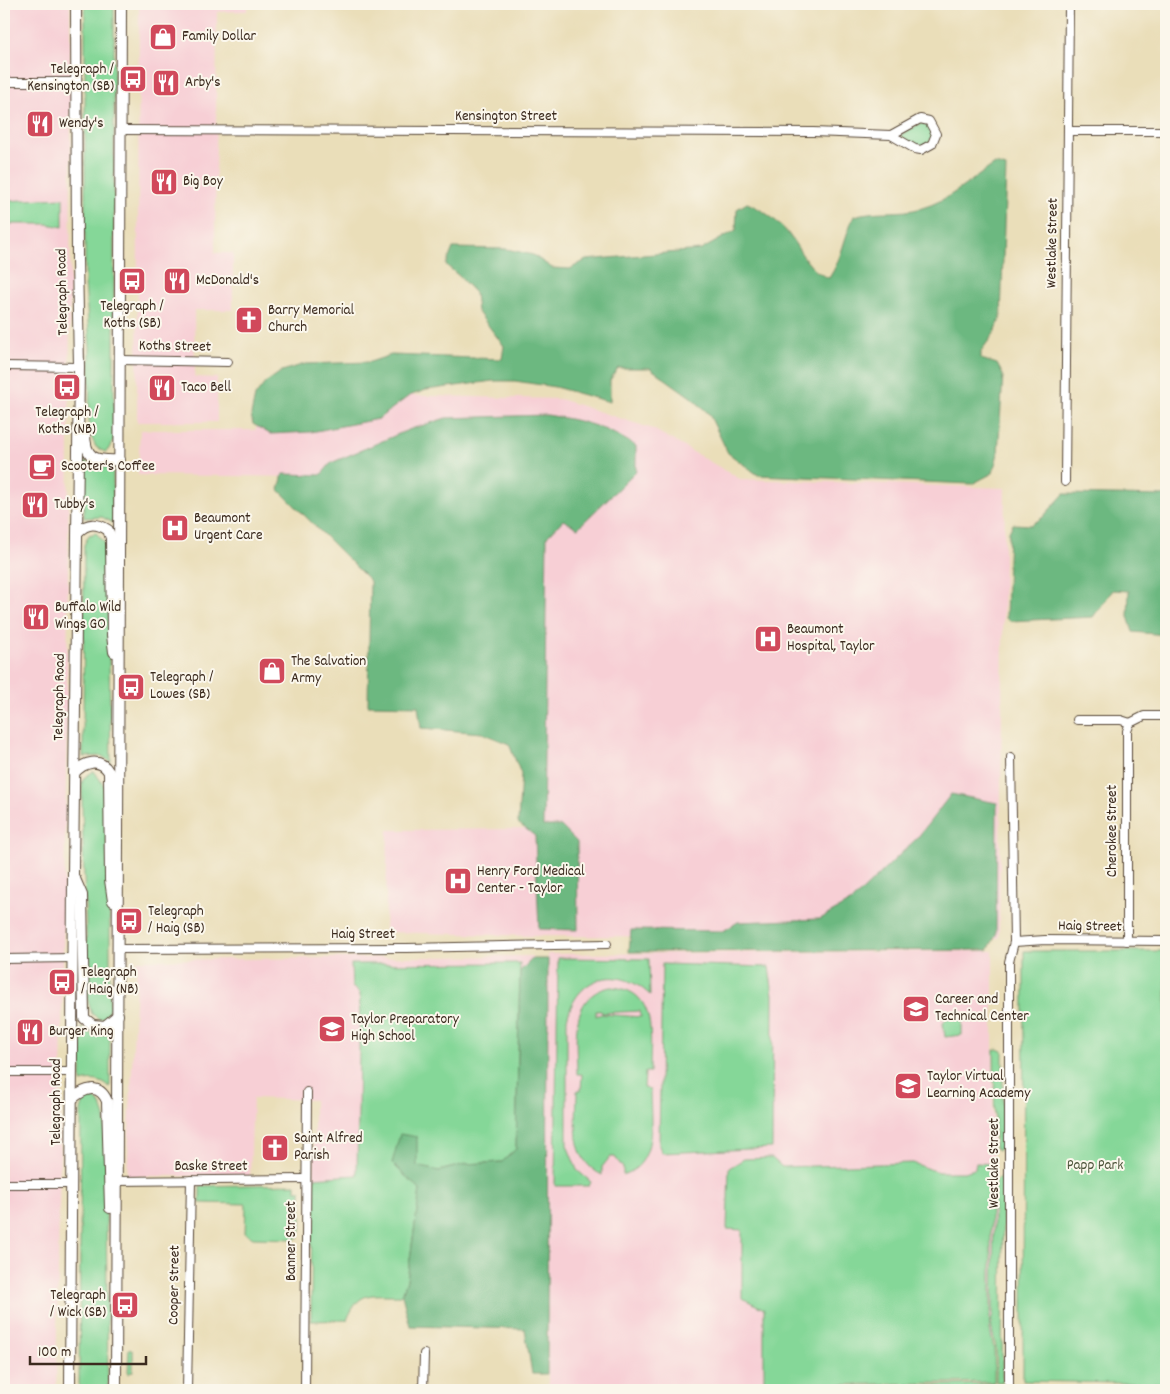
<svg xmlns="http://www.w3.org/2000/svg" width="1170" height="1394" viewBox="0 0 1170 1394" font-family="Dekko,sans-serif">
	<rect width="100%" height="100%" fill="#fbf7ec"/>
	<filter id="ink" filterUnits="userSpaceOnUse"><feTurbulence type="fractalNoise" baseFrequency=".02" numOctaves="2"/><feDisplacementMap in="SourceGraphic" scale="10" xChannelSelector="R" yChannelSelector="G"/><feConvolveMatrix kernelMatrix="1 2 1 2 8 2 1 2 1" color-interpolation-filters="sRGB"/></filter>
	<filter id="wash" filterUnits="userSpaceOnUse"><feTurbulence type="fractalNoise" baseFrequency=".0096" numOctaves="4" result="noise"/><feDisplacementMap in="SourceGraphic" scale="20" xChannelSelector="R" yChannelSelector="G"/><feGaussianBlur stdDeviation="1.12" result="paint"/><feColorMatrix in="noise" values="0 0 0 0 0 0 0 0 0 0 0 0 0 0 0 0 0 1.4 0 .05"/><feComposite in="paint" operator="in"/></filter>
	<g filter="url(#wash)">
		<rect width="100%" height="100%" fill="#eadeb9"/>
		<g fill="#f7cfd5">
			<polygon points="4,4 70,4 71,156 67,715 56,1390 4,1390"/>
			<polygon points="139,4 247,4 247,11 217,12 215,253 233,253 233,310 194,310 195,377 217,378 217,422 137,422"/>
			<polygon points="263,392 560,399 653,429 740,479 1005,488 999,938 532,936 385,932 388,830 527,829 536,558 319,477 138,475 140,430 255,430 257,427"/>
			<polygon points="993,951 993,1382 548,1388 548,954"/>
			<polygon points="532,956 530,1176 314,1181 314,1100 253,1098 250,1176 127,1176 137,960"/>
		</g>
		<g fill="#85d798" stroke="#60805b" fill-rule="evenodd">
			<polygon points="85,4 114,4 114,439 108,450 105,452 96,447 89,432 90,348 85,283"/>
			<polygon points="921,123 930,126 932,137 929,143 920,147 913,146 900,135"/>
			<polygon points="63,198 63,227 47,224 4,224 4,201"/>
			<polygon points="84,461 97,468 113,467 113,523 102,517 84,518"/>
			<polygon points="96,533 104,542 107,554 111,762 102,756 83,757 84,545 89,535"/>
			<path d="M94 771 105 787 110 931V1007L105 1017 100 1019 92 1014 88 1001C87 928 82 855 82 782L85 777Z"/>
			<polygon points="1024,951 1166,951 1166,1384 1023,1381"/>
			<path d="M558 958 649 959 650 995C618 964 577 976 567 1019V1145L577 1170 591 1182 589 1186H555Z"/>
			<path d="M520 963 516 1149 502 1162 466 1164 439 1171 392 1163 420 1190 407 1280 402 1295C371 1296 360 1288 347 1320L311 1321 312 1178 357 1175 360 993 352 987 351 964Z"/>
			<polygon points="662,964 769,967 773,995 772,1148 662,1153 659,1146"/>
			<path d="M610 987C659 989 650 1037 650 1072H645L644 1088 650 1089C650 1117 659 1164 623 1175V1168L615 1157H610L602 1167V1175C569 1159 577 1122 577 1091H581L582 1074H577C577 1041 568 996 610 987ZM596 1011H601L602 1013 640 1011 641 1017 601 1014 596 1016Z"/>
			<polygon points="949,1016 962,1018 962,1035 945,1037 943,1023"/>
			<path d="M82 1028 94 1036 110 1034V1087C100 1080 93 1079 81 1082Z"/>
			<polygon points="997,1049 1003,1051 1003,1147 998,1150 995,1148 994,1050"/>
			<polygon points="92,1096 101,1105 105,1117 108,1390 79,1390 81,1110 84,1101"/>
			<path d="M772 1158 782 1167 913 1163 938 1172H964L975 1169 976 1163 991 1164V1312C987 1326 992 1336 994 1349 995 1360 994 1372 994 1382L764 1386V1309L742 1298V1230L727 1229 729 1168 744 1159Z"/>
			<path d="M1003 1176 1002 1382H996C996 1372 997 1360 996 1349 995 1337 988 1326 993 1314L994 1182Z"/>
			<polygon points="296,1184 296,1190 301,1190 301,1231 298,1238 298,1233 296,1233 296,1239 253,1238 245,1233 246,1204 200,1203 200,1186"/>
			<polygon points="129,1349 133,1351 133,1371 128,1374"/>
			<polygon points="994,1384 993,1390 904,1390 904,1386"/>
			<polygon points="902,1386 902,1390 764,1389 764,1387"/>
			<polygon points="749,1388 749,1390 681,1389"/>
		</g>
		<g fill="#6cb880" stroke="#54714f">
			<path d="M995 164 1006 167 1001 317 995 332 981 351V359L997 364 1003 375 998 453 993 473 972 484 758 475 728 453 709 414 692 398 650 368H618L610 380V402L555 387 515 381H493L426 390 409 396 378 419 311 432 270 434 253 424 251 415 255 396 265 383 282 371 305 364 370 362 391 355 502 359 504 346 477 311 475 293 459 276 446 265 453 248 507 249 533 255 552 268 570 269 586 260 701 250 736 230 737 209 747 203C762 209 780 222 790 236 802 253 809 271 829 278 842 259 844 237 854 216 876 209 899 215 922 208 948 201 972 179 995 164Z"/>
			<path d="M547 415C584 421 604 426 636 446V471L578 528 563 520 547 537 543 826H561L577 842 578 930 539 929 535 836 518 823 521 774 509 744 482 733 421 728 418 706 368 705 370 581 279 490 283 474 321 475 331 463 408 430 446 418Z"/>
			<polygon points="1064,494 1166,496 1166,635 1133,632 1128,616 1129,591 1113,590 1093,617 1010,621 1006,618 1009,532 1013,524 1031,525 1042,518"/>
			<polygon points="951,794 997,803 996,935 988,950 629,952 631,930 723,931 738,922 820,919 852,901 918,837"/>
			<polygon points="532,959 548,959 547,1374 532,1374 525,1329 410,1326 402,1295 407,1280 420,1190 392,1163 400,1134 417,1137 417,1166 439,1171 466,1164 502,1162 516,1149 520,971"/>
		</g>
	</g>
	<g filter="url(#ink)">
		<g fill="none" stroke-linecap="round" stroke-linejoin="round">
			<g stroke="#554535" stroke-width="10">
				<g id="minor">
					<polyline points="4,82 76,82"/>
					<polyline points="121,130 813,132 891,135 915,149 921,150 932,144 936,134 929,121 920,119 891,135"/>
					<polyline points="1068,131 1166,131"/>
					<polyline points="121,360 228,362"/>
					<polyline points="4,366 79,367"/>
					<polyline points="1065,482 1069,4"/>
					<polyline points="1077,720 1121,720 1130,723"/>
					<polyline points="1130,723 1144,716 1166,716"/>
					<polyline points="1127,941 1127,731 1130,723"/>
					<polyline points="1014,942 1045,940 1166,941"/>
					<polyline points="118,949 407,948 607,944"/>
					<polyline points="4,959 73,958"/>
					<polyline points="4,1072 72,1072"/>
					<polyline points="115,1181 306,1179"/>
					<polyline points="4,1184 72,1184"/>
					<polyline points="187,1390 191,1180"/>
					<polyline points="305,1390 307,1092"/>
					<polyline points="423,1390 424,1354"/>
					<polyline points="1009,1390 1009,962 1014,942 1011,757"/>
				</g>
			</g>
			<g stroke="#554535" stroke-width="12">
				<g id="major">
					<path d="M85 433C85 460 96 461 120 460"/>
					<path d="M78 532C88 522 97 523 108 530L111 538 112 635 114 652"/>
					<path d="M74 773C84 762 100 757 109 772L110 880 113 901"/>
					<polyline points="75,879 82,895 84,1018 93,1025 105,1026 118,1015"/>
					<path d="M72 1099C85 1088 99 1083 107 1101L110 1208"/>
					<polyline points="70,1390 73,874 79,367 77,259 76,4"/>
					<polyline points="116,1390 121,4"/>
				</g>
			</g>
			<use href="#minor" stroke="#fff" stroke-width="8"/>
			<use href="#major" stroke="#fff" stroke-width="10"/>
		</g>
	</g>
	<defs>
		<g id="shop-square" transform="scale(1.4375)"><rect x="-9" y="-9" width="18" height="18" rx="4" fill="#d1495b" stroke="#fbf7ec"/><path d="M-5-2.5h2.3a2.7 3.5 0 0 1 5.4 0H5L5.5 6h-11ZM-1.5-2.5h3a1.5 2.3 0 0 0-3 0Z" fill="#fff"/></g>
		<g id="bus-square" transform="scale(1.4375)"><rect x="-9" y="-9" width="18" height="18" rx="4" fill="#d1495b" stroke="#fbf7ec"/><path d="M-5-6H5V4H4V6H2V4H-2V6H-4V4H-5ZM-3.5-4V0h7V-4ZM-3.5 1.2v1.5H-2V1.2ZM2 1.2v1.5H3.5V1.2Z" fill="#fff"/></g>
		<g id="restaurant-square" transform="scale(1.4375)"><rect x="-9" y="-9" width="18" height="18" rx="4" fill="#d1495b" stroke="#fbf7ec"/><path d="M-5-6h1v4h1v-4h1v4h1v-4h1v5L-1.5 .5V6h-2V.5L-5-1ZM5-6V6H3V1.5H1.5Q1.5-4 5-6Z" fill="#fff"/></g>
		<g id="church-square" transform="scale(1.4375)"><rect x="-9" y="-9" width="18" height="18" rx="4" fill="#d1495b" stroke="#fbf7ec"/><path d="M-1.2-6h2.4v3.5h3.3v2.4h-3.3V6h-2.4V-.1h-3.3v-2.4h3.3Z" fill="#fff"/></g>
		<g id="cafe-square" transform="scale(1.4375)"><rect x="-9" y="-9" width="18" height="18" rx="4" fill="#d1495b" stroke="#fbf7ec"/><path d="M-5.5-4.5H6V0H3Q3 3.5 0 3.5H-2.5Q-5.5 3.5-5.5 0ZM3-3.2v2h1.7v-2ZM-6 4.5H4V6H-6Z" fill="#fff"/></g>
		<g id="hospital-square" transform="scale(1.4375)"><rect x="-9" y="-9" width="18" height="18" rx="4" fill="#d1495b" stroke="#fbf7ec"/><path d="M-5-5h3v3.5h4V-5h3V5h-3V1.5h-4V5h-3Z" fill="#fff"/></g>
		<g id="school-square" transform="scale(1.4375)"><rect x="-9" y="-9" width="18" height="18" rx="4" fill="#d1495b" stroke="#fbf7ec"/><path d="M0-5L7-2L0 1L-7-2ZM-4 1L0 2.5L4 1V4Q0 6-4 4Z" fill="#fff"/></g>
	</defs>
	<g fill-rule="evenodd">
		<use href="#shop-square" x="163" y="37"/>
		<use href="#bus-square" x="133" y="79"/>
		<use href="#restaurant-square" x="166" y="83"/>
		<use href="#restaurant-square" x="40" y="124"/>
		<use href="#restaurant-square" x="164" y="182"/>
		<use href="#bus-square" x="132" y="281"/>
		<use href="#restaurant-square" x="177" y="281"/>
		<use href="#church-square" x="249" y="320"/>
		<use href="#bus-square" x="67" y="387"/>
		<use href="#restaurant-square" x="162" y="388"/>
		<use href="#cafe-square" x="42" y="467"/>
		<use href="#restaurant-square" x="35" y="505"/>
		<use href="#hospital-square" x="175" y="528"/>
		<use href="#restaurant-square" x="36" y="617"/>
		<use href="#hospital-square" x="768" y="639"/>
		<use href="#shop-square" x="272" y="671"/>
		<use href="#bus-square" x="131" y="687"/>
		<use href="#hospital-square" x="458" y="881"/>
		<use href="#bus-square" x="129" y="921"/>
		<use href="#bus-square" x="62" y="982"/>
		<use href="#school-square" x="916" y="1009"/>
		<use href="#school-square" x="332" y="1029"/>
		<use href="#restaurant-square" x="30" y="1032"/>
		<use href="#school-square" x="908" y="1086"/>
		<use href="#church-square" x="275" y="1148"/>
		<use href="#bus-square" x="125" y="1305"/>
	</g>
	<g text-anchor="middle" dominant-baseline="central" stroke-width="4" stroke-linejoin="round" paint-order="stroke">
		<g font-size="15" fill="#3b2a1e" stroke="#fbf7ec" text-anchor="start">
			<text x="182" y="37">Family Dollar</text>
			<text x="114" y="70" text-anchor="end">Telegraph /<tspan x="114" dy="17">Kensington (SB)</tspan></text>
			<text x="185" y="83">Arby's</text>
			<text x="59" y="124">Wendy's</text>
			<text x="183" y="182">Big Boy</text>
			<text x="196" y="281">McDonald's</text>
			<text x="132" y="307" text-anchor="middle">Telegraph /<tspan x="132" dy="17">Koths (SB)</tspan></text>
			<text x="268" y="311">Barry Memorial<tspan x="268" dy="17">Church</tspan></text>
			<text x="181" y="388">Taco Bell</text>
			<text x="67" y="413" text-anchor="middle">Telegraph /<tspan x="67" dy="17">Koths (NB)</tspan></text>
			<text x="61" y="467">Scooter's Coffee</text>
			<text x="54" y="505">Tubby's</text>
			<text x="194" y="519">Beaumont<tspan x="194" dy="17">Urgent Care</tspan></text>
			<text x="55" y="608">Buffalo Wild<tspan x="55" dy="17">Wings GO</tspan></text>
			<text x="787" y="630">Beaumont<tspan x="787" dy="17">Hospital, Taylor</tspan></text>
			<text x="291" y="662">The Salvation<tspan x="291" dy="17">Army</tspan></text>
			<text x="150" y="678">Telegraph /<tspan x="150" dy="17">Lowes (SB)</tspan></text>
			<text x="477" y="872">Henry Ford Medical<tspan x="477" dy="17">Center - Taylor</tspan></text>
			<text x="148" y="912">Telegraph<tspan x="148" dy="17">/ Haig (SB)</tspan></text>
			<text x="81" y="973">Telegraph<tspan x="81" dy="17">/ Haig (NB)</tspan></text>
			<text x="935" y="1000">Career and<tspan x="935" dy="17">Technical Center</tspan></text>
			<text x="351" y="1020">Taylor Preparatory<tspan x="351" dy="17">High School</tspan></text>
			<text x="49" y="1032">Burger King</text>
			<text x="927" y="1077">Taylor Virtual<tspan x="927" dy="17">Learning Academy</tspan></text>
			<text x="294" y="1139">Saint Alfred<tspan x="294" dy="17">Parish</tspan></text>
			<text x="106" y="1296" text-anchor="end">Telegraph<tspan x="106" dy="17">/ Wick (SB)</tspan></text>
		</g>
		<g font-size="15" fill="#3b2a1e" stroke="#fbf7ec">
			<text x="506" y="117">Kensington Street</text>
			<text transform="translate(1053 243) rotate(-89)">Westlake Street</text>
			<text transform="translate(63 292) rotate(-91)">Telegraph Road</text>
			<text transform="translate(175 347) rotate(1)">Koths Street</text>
			<text transform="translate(60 697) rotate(-89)">Telegraph Road</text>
			<text transform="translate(1113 831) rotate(-90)">Cherokee Street</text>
			<text transform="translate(1090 927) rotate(1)">Haig Street</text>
			<text x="363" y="935">Haig Street</text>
			<text transform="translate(57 1102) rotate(-90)">Telegraph Road</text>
			<text transform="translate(995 1163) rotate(-90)">Westlake Street</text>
			<text x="211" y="1167">Baske Street</text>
			<text transform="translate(292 1241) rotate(-90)">Banner Street</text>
			<text transform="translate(175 1285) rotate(-89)">Cooper Street</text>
		</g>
		<g font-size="15" fill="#4e553c" stroke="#fbf7ec">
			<text x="1095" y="1166">Papp Park</text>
		</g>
	</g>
	<rect width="1170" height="1394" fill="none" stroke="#fbf7ec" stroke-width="20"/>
	<path d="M30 1356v8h116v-8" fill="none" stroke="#3b2a1e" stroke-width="2.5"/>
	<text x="38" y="1356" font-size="15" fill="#3b2a1e" stroke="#fbf7ec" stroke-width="4" paint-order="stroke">100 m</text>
</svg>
